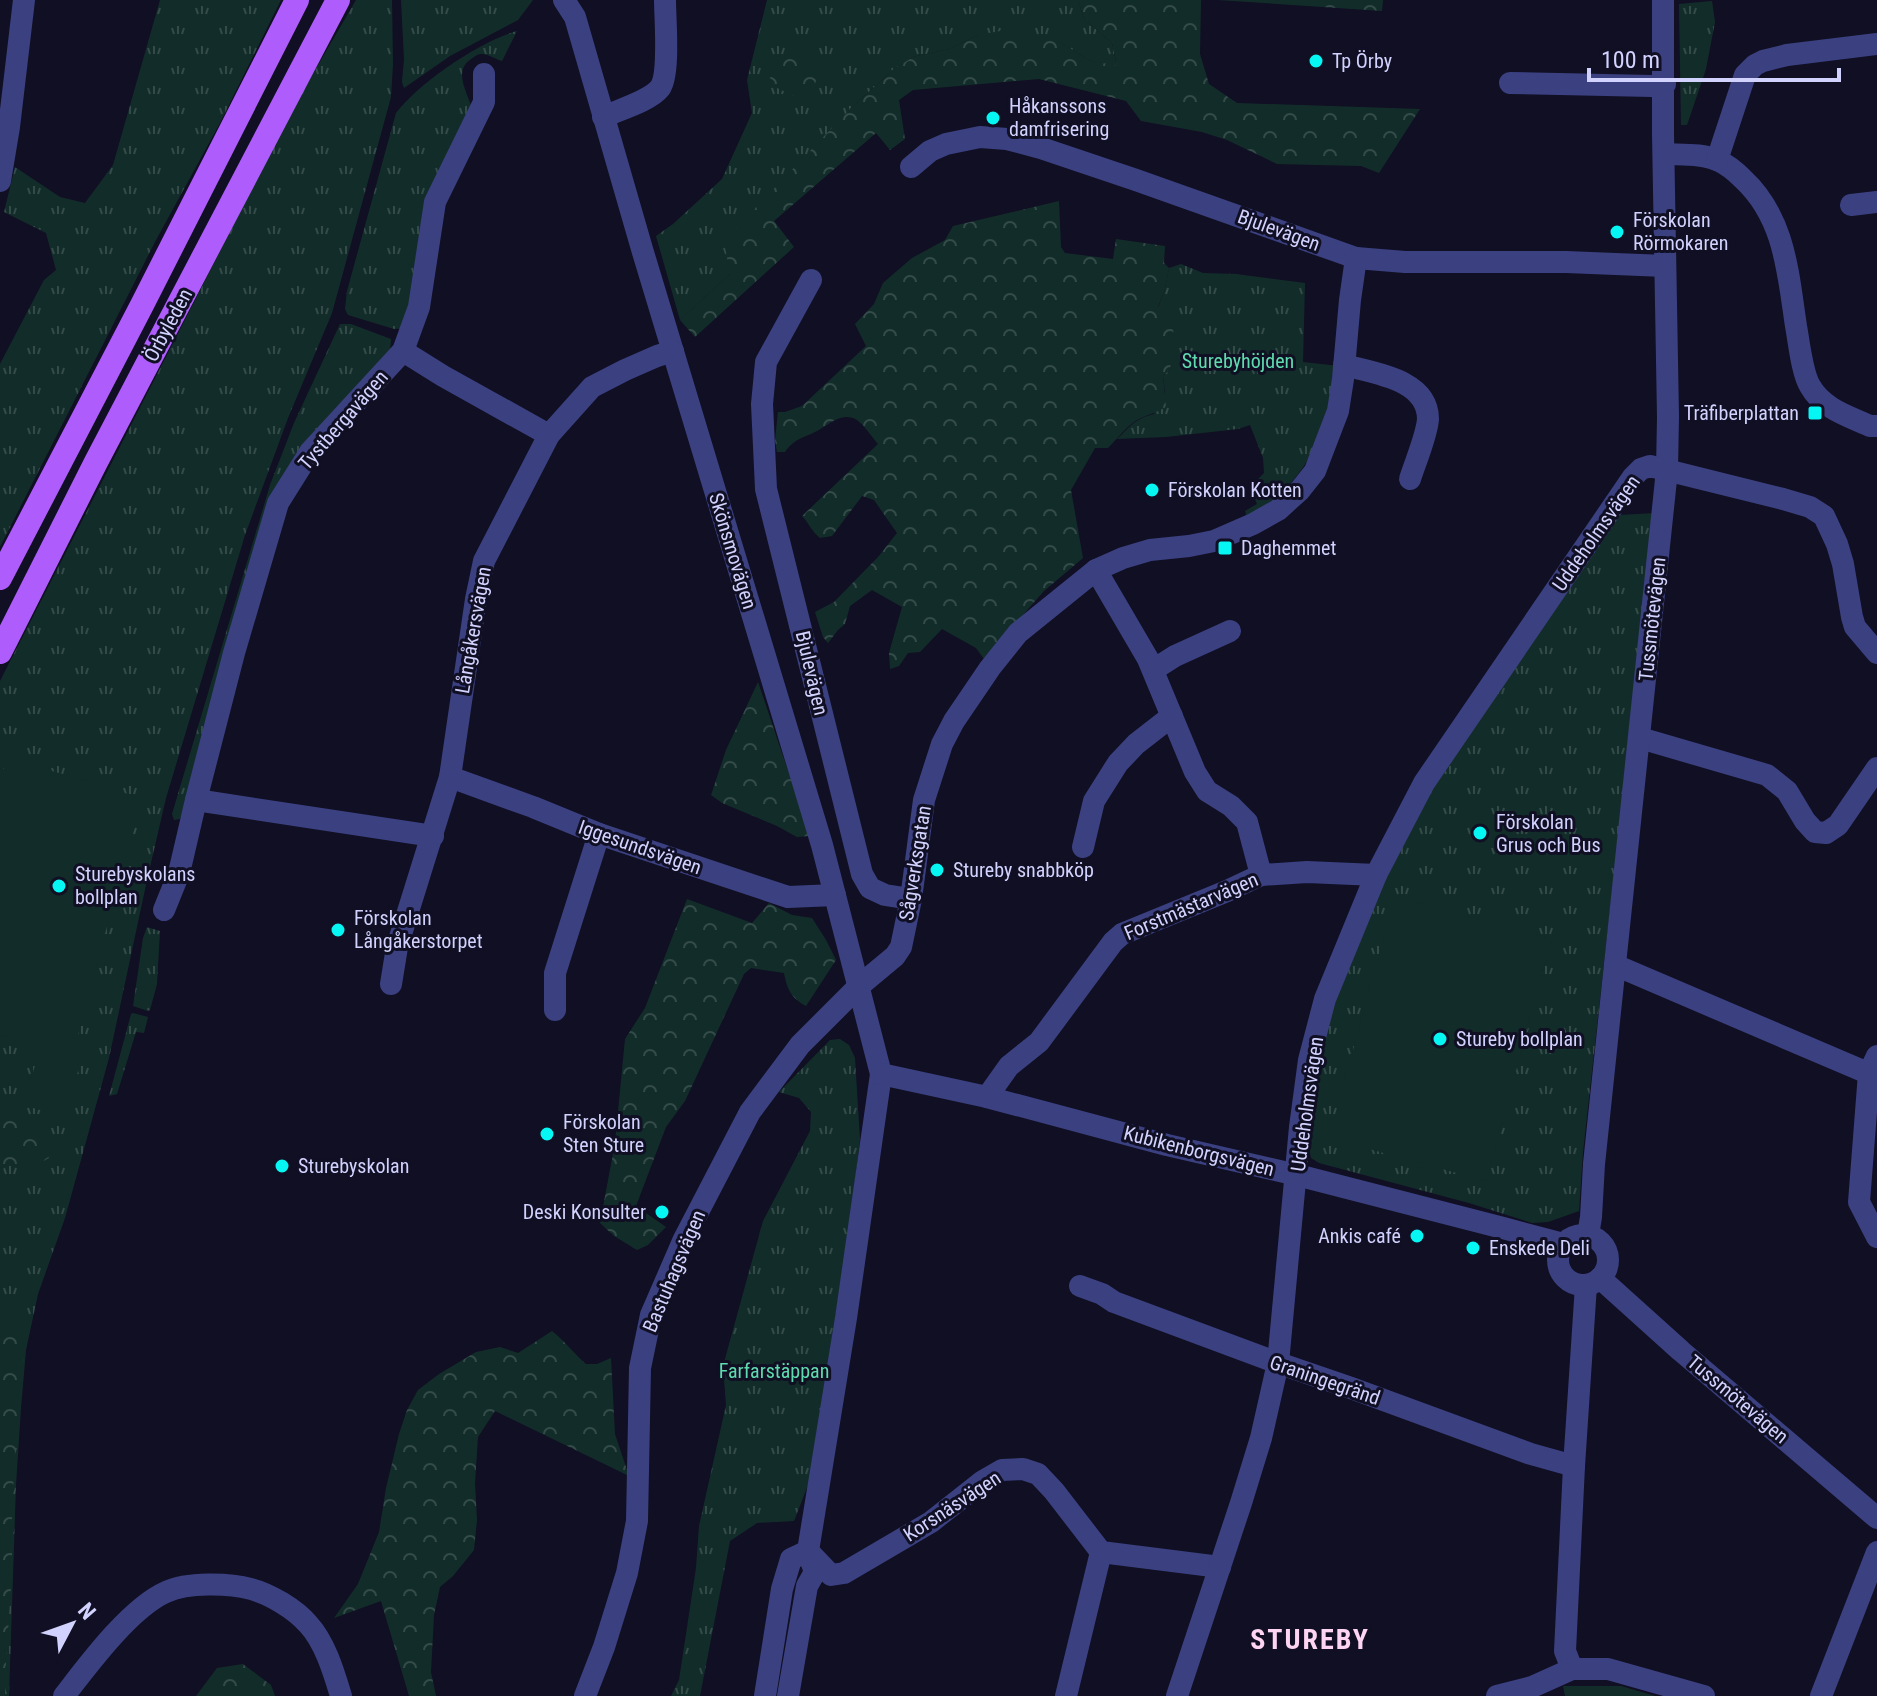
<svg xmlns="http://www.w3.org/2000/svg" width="1877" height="1696" viewBox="0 0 1877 1696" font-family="'Roboto Condensed',sans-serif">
	<defs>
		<pattern id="grass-tufts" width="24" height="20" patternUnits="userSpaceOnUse" patternTransform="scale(2)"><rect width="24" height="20" fill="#122d29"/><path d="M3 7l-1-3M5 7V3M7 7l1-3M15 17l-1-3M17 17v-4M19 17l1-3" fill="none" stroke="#344b49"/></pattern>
		<pattern id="forest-crowns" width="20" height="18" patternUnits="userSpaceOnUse" patternTransform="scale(2)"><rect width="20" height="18" fill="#122d29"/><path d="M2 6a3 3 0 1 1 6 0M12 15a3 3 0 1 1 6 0" fill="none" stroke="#344b49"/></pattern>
	</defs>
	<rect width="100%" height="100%" fill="#100f23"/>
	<g fill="url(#grass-tufts)">
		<polygon points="160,0 281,0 220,123 156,240 0,547 0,364 44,280 56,270 46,233 4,212 15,167 60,197 85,203 113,165"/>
		<polygon points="356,0 392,0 393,64 391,97 332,313 288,418 245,535 166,798 147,880 109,1058 65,1218 38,1294 26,1350 21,1408 16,1485 9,1696 0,1696 0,681 297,101"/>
		<polygon points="401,0 533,0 518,20 450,56 404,88 402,82 404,59"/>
		<polygon points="767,0 1078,0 1084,19 1112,43 1117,67 1089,60 1061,43 978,35 949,49 913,57 894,69 850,109 730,274 680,320 656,236 673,224 722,179 752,113 747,80"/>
		<polygon points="1712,1 1715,22 1706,69 1687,125 1681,125 1679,4"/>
		<path d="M517 31 502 61C496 59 490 55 483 54 476 54 476 56 471 59 453 71 467 92 472 108L405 328 394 329 348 315 345 309 347 291 396 113C420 82 479 42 517 31Z"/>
		<path d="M1181 264 1203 273 1236 274 1305 283 1303 362 1339 366C1324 434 1311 481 1247 517L1245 511 1257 504 1250 487 1264 473 1263 458 1250 425 1238 429 1166 437 1117 439C1131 426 1134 419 1154 414L1165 393 1163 376 1170 369 1174 333 1158 308 1165 289 1169 268Z"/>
		<polygon points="340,324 351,324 391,339 390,353 296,462 187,802 180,819 174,820 172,814 270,485 294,423"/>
		<polygon points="1656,513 1629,739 1583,1152 1579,1211 1548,1222 1532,1223 1469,1203 1319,1163 1311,1158 1309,1149 1313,1094 1325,1026 1371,908 1435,783 1620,515"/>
		<polygon points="147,927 160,931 157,984 150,1010 148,1011 133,1006 143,938"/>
		<polygon points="133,1013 148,1017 144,1033 136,1032 117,1094 109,1096 131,1014"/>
		<polygon points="840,1039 849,1045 855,1058 860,1140 851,1215 810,1480 794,1521 757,1523 730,1541 700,1696 671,1696 679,1680 696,1568 699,1526 726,1405 723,1366 763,1221 810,1131 811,1112 799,1098 779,1092 830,1040"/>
	</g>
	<g fill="url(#forest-crowns)">
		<polygon points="1078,0 1201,0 1200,54 1209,84 1237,103 1420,109 1379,173 1361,166 1277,164 1227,140 1202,132 1141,121 1126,101 1039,79 913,90 899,100 905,139 890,150 876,133 774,221 794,247 695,337 680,320 730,274 724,241 850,109 894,69 913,57 949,49 978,35 1011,29 1061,43 1089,60 1117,66 1112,43 1084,19"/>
		<polygon points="1218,0 1383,0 1382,11"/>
		<polygon points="795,56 811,61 818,76 812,91 794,96 775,87 766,70 777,62"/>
		<path d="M1059 201 1061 247 1065 253 1113 259 1116 239 1165 246 1164 263 1169 268 1165 289 1158 307C1180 328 1175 342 1170 369L1163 376 1166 407C1156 413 1146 415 1137 420 1126 427 1117 439 1108 448H1095L1071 490 1083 558 1044 591 984 659 976 648 942 629 920 652 908 653 899 666 890 669 889 653 902 607 872 590 850 606 845 624 838 630 828 643 823 637 815 612 834 602 878 557 897 533 874 500 862 496 832 536 820 538C812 532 809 523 802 516L878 444C872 437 865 426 857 420 844 412 832 422 822 428 807 438 796 436 785 452H777L775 440 778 412H785L802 406 866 346 855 324 874 304 883 283 912 258 945 240 953 226Z"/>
		<polygon points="758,682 810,836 797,837 777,826 722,803 711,795 726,750"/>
		<path d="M687 899 752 923 769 903 792 915 812 918 826 940 836 960 806 1006C791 998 787 989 784 973L751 968 744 974 685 1101 666 1127 636 1206 666 1227 648 1245 637 1250 614 1236 600 1223 615 1143 625 1039 645 1008Z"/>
		<polygon points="0,1115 31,1129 49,1140 49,1158 29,1169 10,1162 0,1172"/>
		<polygon points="6,1316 20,1331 24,1352 16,1436 12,1511 12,1572 6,1662 5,1696 0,1696 0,1318"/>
		<path d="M552 1331C565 1341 574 1354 586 1364H597L611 1358 615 1434 629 1476 495 1411 478 1437 475 1483 477 1520 474 1550 453 1576 440 1587 434 1615 431 1672 436 1696H409L381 1601 334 1618 358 1584 379 1532 386 1488 399 1434 407 1410 418 1390 439 1374 476 1352 500 1347 518 1353Z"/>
		<polygon points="243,1664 271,1685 275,1696 196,1696 217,1668"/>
		<polygon points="1563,1686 1621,1686 1655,1696 1565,1696"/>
	</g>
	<g fill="#122d29">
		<polygon points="10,759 118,790 141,800 76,1042 78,1071 64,1117 23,1105 37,1059 28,1044 0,1035 0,774"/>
		<polygon points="1395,896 1552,939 1486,1181 1329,1138"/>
	</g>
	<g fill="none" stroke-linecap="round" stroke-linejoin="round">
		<g stroke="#3b4081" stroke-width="22">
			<polyline points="564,0 575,17 642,249 822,845 881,1074 846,1318 808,1551 791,1559 782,1589 765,1696"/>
			<polyline points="1510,83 1652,86 1665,84"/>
			<path d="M603 117C618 110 650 101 660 88 670 74 665 19 665 0"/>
			<path d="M1664 154C1681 155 1703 153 1719 161 1728 165 1736 172 1743 179 1785 218 1788 273 1796 326 1799 342 1802 373 1810 386 1823 409 1848 416 1870 426H1877"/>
			<polyline points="1717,160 1745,75 1755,65 1763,61 1787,55 1877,44"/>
			<polyline points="911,167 930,151 946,144 980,137 1007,139 1041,148 1136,180 1356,258 1405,262 1566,262 1665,266"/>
			<polyline points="0,181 9,127 24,0"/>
			<polyline points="1851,205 1877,202"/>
			<polyline points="811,280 766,362 762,404 766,489 862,874 870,888 885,895 911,899"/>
			<polyline points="403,351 443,376 549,435"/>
			<path d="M1344 365C1373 373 1428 379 1428 419 1427 435 1415 463 1410 479"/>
			<polyline points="1096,570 1148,659 1195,772 1207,791 1231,806 1247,822 1261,875"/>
			<polyline points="1153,670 1175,656 1230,631"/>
			<polyline points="1640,738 1767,775 1787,791 1805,821 1815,832 1826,833 1838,825 1877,768"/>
			<polyline points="450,777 533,807 599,834 788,897 835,895"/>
			<polyline points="196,800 433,836"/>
			<polyline points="1083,847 1094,801 1118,763 1136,744 1172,716"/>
			<polyline points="164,910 179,873 196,800 234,653 278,503 310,452 403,351 419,307 435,202 484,102 484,74"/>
			<polyline points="1615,965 1877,1077"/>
			<polyline points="391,984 397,947 450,777 476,599 484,561 549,435 592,387 625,370 657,356 673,351"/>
			<polyline points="555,1010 555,973 599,834"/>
			<polyline points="1877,1056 1869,1073 1859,1202 1877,1237"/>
			<polyline points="881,1074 987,1097 1167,1145 1297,1175 1503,1228 1563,1244"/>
			<polyline points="987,1097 1009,1066 1039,1042 1113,942 1122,934 1227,891 1261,875 1307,872 1376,875"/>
			<circle cx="1583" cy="1260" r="25"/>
			<polyline points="1588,1235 1591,1217 1594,1164 1667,470 1668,417 1663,134 1663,0"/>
			<polyline points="1600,1278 1681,1351 1877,1518"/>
			<polyline points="1080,1286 1102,1294 1114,1302 1278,1363 1351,1388 1531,1454 1574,1466"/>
			<polyline points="808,1551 831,1575 844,1573 931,1522 983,1481 1002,1470 1023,1469 1038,1474 1054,1491 1101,1552 1220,1567"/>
			<polyline points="1572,1669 1565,1651 1574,1466 1586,1285"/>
			<path d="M64 1696C88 1665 130 1608 166 1592 187 1582 229 1583 251 1589 270 1594 295 1609 308 1624 325 1642 334 1673 341 1696"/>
			<polyline points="585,1696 604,1647 627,1573 637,1521 640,1368 651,1315 684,1239 750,1112 800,1045 859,986 895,956 901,947 911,899 924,800 942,744 954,721 990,668 1018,633 1096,570 1123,558 1150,550 1189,546 1214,541 1253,524 1278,510 1300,490 1315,471 1338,411 1343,379 1350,300 1356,258"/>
			<polyline points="788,1696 807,1586 815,1572 808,1552"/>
			<polyline points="1066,1696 1101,1552"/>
			<polyline points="1177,1696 1241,1503 1261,1438 1278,1363 1300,1127 1309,1060 1325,999 1376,875 1424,783 1633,477 1641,469 1650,466 1783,499 1810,507 1824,516 1837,544 1843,564 1852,617 1855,627 1877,653"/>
			<polyline points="1497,1696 1532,1687 1572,1669 1608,1669 1704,1696"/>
			<polyline points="1821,1696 1877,1552"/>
		</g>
		<g stroke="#ae5cfb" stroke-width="24">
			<polyline points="0,578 142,305 297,0"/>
			<polyline points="0,652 96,462 338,0"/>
		</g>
	</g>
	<g fill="#06f6f4" stroke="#100f23" stroke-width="3">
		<circle cx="1316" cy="61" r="8"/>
		<circle cx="993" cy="118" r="8"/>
		<circle cx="1617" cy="232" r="8"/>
		<rect x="1807" y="405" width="16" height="16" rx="4"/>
		<circle cx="1152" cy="490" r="8"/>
		<rect x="1217" y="540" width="16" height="16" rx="4"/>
		<circle cx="1480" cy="833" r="8"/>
		<circle cx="937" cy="870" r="8"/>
		<circle cx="59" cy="886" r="8"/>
		<circle cx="338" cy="930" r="8"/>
		<circle cx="1440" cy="1039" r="8"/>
		<circle cx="547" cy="1134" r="8"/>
		<circle cx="282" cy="1166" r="8"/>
		<circle cx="662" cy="1212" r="8"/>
		<circle cx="1417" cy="1236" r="8"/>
		<circle cx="1473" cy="1248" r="8"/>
	</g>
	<g text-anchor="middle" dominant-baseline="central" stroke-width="6" stroke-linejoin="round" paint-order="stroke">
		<g font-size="20" fill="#d2d2fe" stroke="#100f23" text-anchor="start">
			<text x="1332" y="61">Tp Örby</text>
			<text x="1009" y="106">Håkanssons<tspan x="1009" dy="23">damfrisering</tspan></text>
			<text x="1633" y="220">Förskolan<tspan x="1633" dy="23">Rörmokaren</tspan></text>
			<text x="1799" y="413" text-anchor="end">Träfiberplattan</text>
			<text x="1168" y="490">Förskolan Kotten</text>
			<text x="1241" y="548">Daghemmet</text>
			<text x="1496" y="822">Förskolan<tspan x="1496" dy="23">Grus och Bus</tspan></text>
			<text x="953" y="870">Stureby snabbköp</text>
			<text x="75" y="874">Sturebyskolans<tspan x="75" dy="23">bollplan</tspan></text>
			<text x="354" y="918">Förskolan<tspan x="354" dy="23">Långåkerstorpet</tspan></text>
			<text x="1456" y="1039">Stureby bollplan</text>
			<text x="563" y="1122">Förskolan<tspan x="563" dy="23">Sten Sture</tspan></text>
			<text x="298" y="1166">Sturebyskolan</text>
			<text x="646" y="1212" text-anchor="end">Deski Konsulter</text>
			<text x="1401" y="1236" text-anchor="end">Ankis café</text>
			<text x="1489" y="1248">Enskede Deli</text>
		</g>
		<g font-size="20" fill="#d2d2fe" stroke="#100f23">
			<text transform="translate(1279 230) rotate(20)">Bjulevägen</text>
			<text transform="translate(168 325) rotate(-62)">Örbyleden</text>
			<text transform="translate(343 420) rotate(-49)">Tystbergavägen</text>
			<text transform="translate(1596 533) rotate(-55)">Uddeholmsvägen</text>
			<text transform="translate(733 551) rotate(73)">Skönsmovägen</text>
			<text transform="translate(1652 619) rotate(-84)">Tussmötevägen</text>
			<text transform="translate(473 630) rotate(-80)">Långåkersvägen</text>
			<text transform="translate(812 673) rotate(77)">Bjulevägen</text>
			<text transform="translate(640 847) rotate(19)">Iggesundsvägen</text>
			<text transform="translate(915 863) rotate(-81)">Sågverksgatan</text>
			<text transform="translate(1191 906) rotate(-23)">Forstmästarvägen</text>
			<text transform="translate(1307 1104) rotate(-82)">Uddeholmsvägen</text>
			<text transform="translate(1199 1151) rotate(14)">Kubikenborgsvägen</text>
			<text transform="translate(674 1271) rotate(-67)">Bastuhagsvägen</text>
			<text transform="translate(1325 1380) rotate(19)">Graningegränd</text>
			<text transform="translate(1738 1399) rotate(40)">Tussmötevägen</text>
			<text transform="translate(952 1506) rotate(-33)">Korsnäsvägen</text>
		</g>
		<g font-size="20" fill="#5fdcaf" stroke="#100f23">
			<text x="1238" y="361">Sturebyhöjden</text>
			<text x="774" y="1371">Farfarstäppan</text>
		</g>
		<g font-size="28" font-weight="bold" letter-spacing="2" fill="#fed4f3" stroke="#100f23">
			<text x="1310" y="1639">STUREBY</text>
		</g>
	</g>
	<g transform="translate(72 1624) rotate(49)" stroke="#100f23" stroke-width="6" paint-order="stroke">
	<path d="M0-6L14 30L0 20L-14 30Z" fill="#d2d2fe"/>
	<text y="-12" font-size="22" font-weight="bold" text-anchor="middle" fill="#d2d2fe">N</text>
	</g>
	<path d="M1589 68v12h250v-12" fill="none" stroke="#d2d2fe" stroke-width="4"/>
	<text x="1601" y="68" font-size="24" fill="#d2d2fe" stroke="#100f23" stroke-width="6" paint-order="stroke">100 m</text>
</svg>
